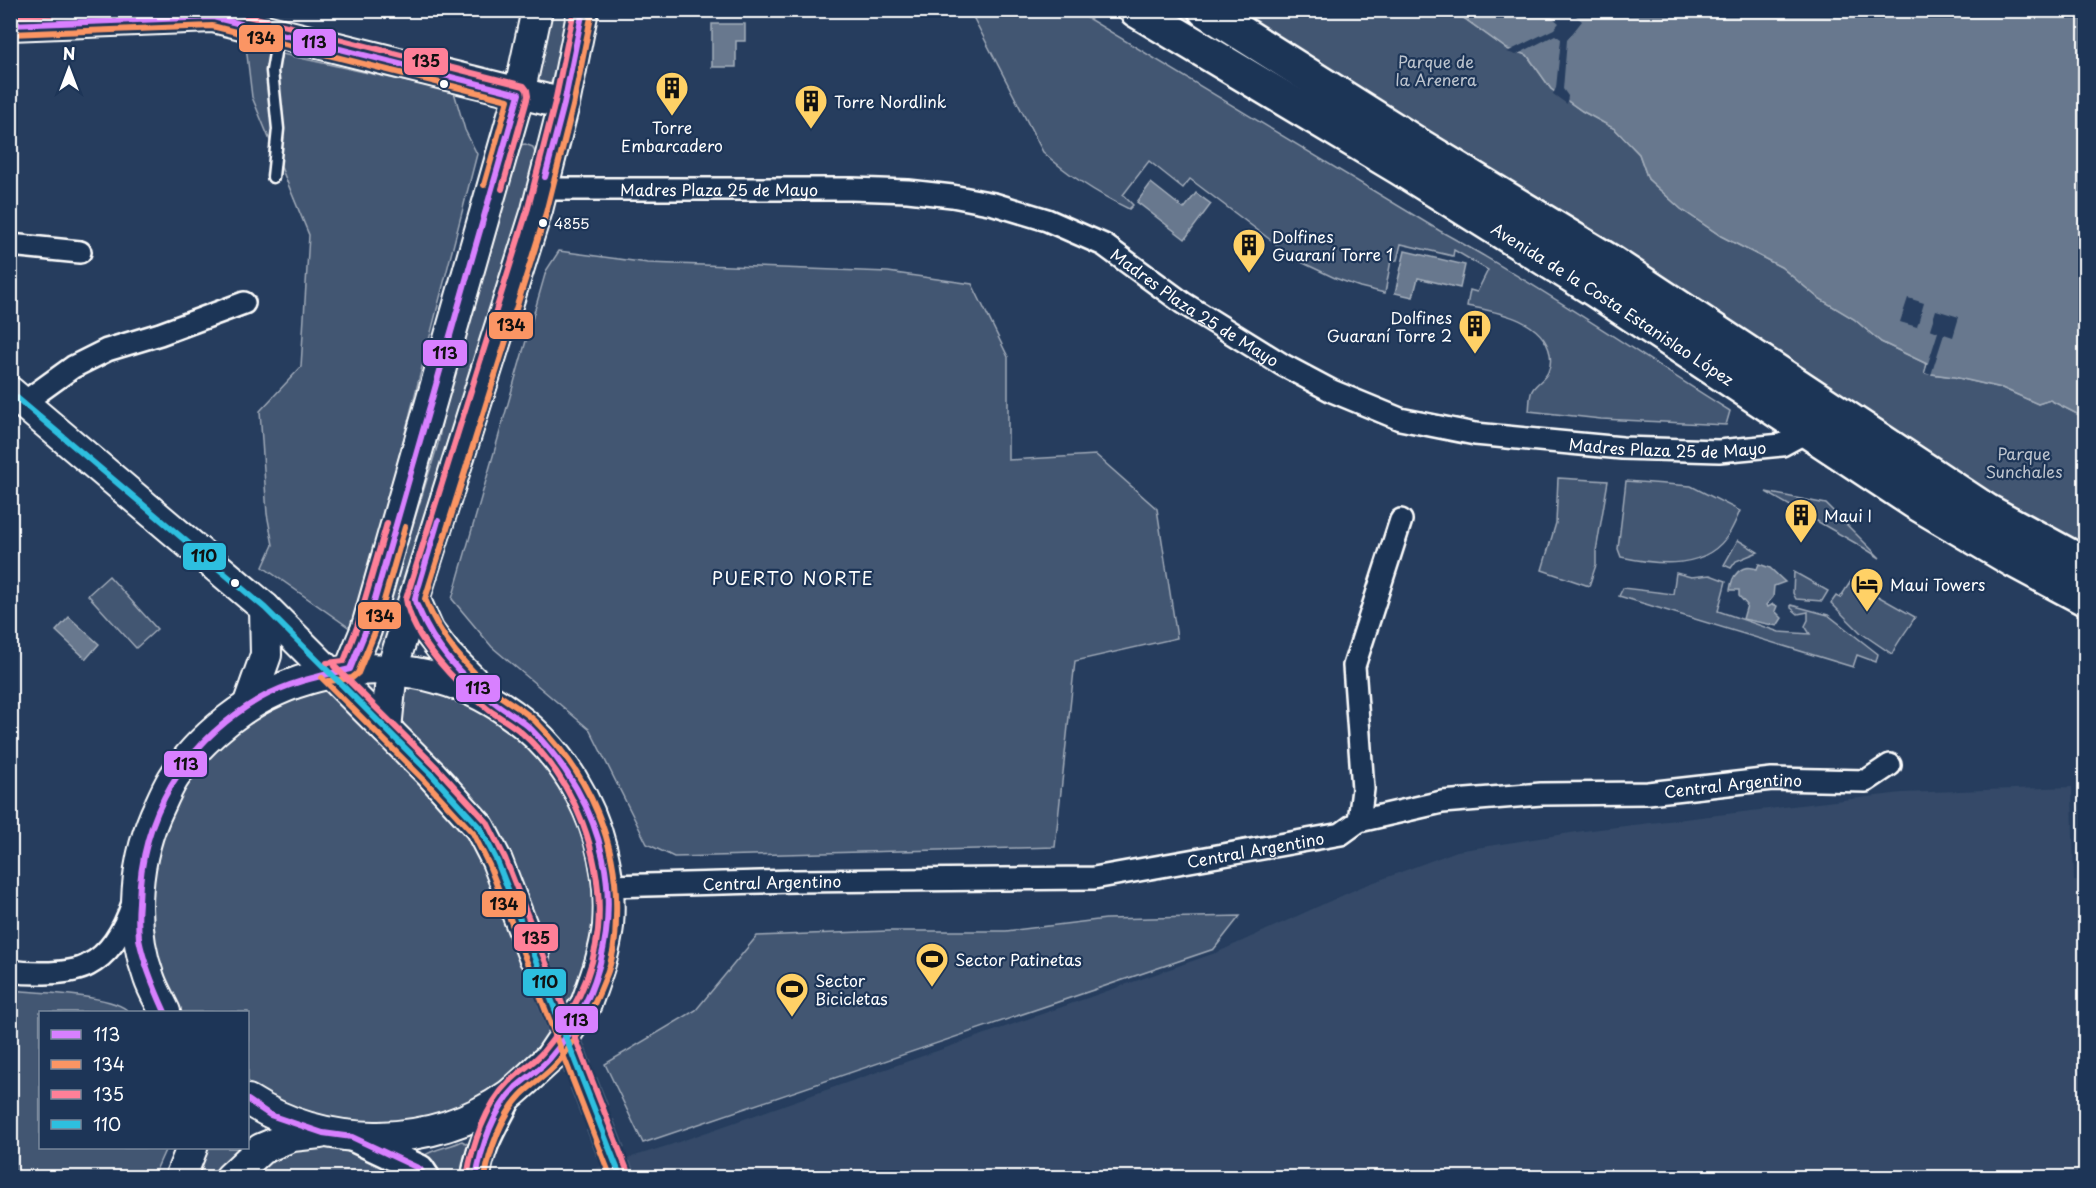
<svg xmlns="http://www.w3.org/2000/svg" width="2096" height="1188" viewBox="0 0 2096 1188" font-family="'Playpen Sans',sans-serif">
	<rect width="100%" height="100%" fill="#263d5e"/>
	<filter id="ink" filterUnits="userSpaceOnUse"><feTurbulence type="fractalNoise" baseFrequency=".0167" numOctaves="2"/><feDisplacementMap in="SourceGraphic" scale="12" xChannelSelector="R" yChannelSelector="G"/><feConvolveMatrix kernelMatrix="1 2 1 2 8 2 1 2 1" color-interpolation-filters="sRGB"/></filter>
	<g filter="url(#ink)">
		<polygon fill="#344a68" points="2072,787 2074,881 2086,882 2085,1177 568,1177 670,1145 1218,952 1361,887 1457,851 1583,831 1902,793"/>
		<g fill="#425672" stroke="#a0aab8" stroke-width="1.5">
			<polygon points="546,11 569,11 556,75 549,85 540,85 533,81"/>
			<path d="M970 11H1076L1440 231C1540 286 1634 351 1730 411L1726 425 1601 419 1529 411C1530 405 1529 394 1533 389 1537 383 1545 379 1548 372 1551 366 1551 360 1550 354 1543 319 1497 312 1467 306L1470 290 1477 292 1488 270 1454 250 1453 256 1401 244 1397 260H1391L1385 293 1360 287 1335 278 1297 260 1190 179 1183 188 1149 161 1123 195 1133 205 1129 209C1098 194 1068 175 1043 152Z"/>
			<polygon points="1230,11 1446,11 1458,14 1507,49 1527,55 1551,89 1582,111 1615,129 1639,154 1648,179 1681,209 1721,236 1781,267 1817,297 1854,319 1881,342 1927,364 1925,373 1954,377 2002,388 2038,404 2050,400 2085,418 2085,565 1608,240 1383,106"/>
			<polygon points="246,46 454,92 465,130 477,154 354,631 263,567 273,545 267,514 260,411 301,367 309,235 252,97"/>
			<polygon points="525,144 533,147 536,156 465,412 384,647 379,648 376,644 438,444 442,422 442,402 516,146"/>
			<polygon points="559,251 648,263 888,272 972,284 1008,357 1008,460 1096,455 1157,509 1177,638 1075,661 1055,847 674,857 647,844 590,730 492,647 452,599 546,271"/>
			<polygon points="1558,478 1608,481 1596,551 1596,565 1589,586 1542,570 1556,523"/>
			<path d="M1626 481 1691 486 1740 511C1737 518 1734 525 1730 532 1707 571 1658 565 1621 557L1618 549Z"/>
			<polygon points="1766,492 1826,504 1880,558 1864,548"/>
			<polygon points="1738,540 1758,552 1736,561 1731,568 1724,565"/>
			<polygon points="1794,572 1828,591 1822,601 1796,599 1793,593"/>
			<polygon points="1676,573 1691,577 1710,575 1726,581 1718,611 1779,632 1810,634 1805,626 1808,620 1808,612 1798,614 1791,608 1791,605 1828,615 1878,654 1876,662 1857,655 1853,667 1619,596 1623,588 1673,594"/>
			<polygon points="109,576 157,629 136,648 88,595"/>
			<path d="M1851 581 1915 617C1908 630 1898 640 1892 654L1861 633 1831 603 1836 596 1840 598Z"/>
			<polygon points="392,669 530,728 600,842 600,966 509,1095 393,1137 248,1100 248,1012 165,1012 149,977 150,826 249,703"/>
			<polygon points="1240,916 1214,949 643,1143 605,1064 696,1010 757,936 888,931 1006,931 1106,919"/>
			<path d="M11 990C36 993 114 994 129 1012H40V1148H166L153 1177H11Z"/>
			<path d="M462 1141 469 1145 465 1177H436L424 1160V1156C432 1149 451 1147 462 1141Z"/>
			<path d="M325 1144 348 1148 411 1178H247C275 1151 287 1147 325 1144Z"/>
			<polygon points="204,1148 241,1148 223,1165 213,1177 193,1178"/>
		</g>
		<g fill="#67788e" stroke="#a4aebb" stroke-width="1.5">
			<polygon points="1446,11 2085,11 2085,418 2050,400 2038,404 2002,388 1954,377 1925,373 1927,364 1881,342 1854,319 1817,297 1781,267 1721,236 1681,209 1648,179 1639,154 1615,129 1582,111 1551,89 1527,55 1507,49 1458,14"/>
			<polygon points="712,24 745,24 745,41 736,41 736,67 712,67"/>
			<polygon points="1151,183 1184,209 1196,193 1211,204 1185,239 1137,202"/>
			<polygon points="1405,251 1465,265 1460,288 1418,278 1413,297 1395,293"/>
			<path d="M1759 564 1770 568 1785 582 1774 586 1773 597 1766 605 1768 607 1773 604 1777 606 1775 611 1782 618 1777 626 1743 619 1747 605 1739 596V590H1730C1732 575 1741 563 1757 569Z"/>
			<polygon points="69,617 99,644 86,659 56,631"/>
		</g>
		<g fill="#263d5e">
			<polygon points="1545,11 1558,11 1565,16 1570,11 1582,21 1567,40 1563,89 1568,96 1567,104 1553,94 1556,88 1561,39 1555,35 1516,55 1507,52 1554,29 1559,23"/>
			<polygon points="1908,298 1924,303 1917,327 1900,322"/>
			<polygon points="1936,310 1959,317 1953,337 1944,334 1931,375 1925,373 1938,332 1930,329"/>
		</g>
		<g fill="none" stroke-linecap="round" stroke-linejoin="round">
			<polyline stroke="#475a76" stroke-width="30" stroke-dasharray="30 15" stroke-linecap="butt" points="534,957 621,1178"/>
			<g stroke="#fff" stroke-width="15">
				<polyline id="service" points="273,177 278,129 272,71 278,35"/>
			</g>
			<g stroke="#fff" stroke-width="26">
				<g id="minor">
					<path id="s1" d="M542 189H852L908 191 952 196 994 204 1047 220 1104 245 1183 303 1283 365 1332 391 1400 419 1475 434 1622 448 1719 451 1782 445 1808 431 1814 425"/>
					<polyline points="10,245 80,252"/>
					<polyline points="23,403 73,367 107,350 160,334 244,303"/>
					<polyline points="1359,821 1363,789 1354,666 1401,520"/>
					<path id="s2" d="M608 886 795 881 1094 878 1341 834 1359 821 1442 802 1541 794 1648 793 1772 779 1866 781 1890 765"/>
					<path d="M10 971C30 974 71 975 88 965 112 953 125 927 133 903"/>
				</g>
			</g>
			<g stroke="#fff" stroke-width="32">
				<g id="tertiary">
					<polyline points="352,1137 420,1169 426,1178"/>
					<path d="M476 1178C478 1148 496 1121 509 1095"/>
				</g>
			</g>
			<g stroke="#fff" stroke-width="34">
				<g id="secondary">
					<polyline points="10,25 213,17 564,104"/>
					<polyline points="10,392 265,608 431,774 480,828 497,861 534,957"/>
					<polyline points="415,600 429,632 446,654 481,689"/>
					<polyline points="350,669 366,630 519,94 537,10"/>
					<polyline points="249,703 266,655 265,608"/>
					<polyline points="386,729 392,669 537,210 564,104 583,10"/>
					<path d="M165 1012C160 1001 153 990 149 978 129 923 135 856 160 805 164 796 168 787 173 779 187 756 208 736 228 720 338 634 497 660 572 779 599 823 612 874 608 926 605 953 595 979 586 1004"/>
					<path d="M248 1100C326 1150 432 1150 509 1095 523 1084 536 1070 550 1058"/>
					<polyline points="180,1178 192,1148"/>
					<polyline points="230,1178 261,1149 292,1136 320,1133"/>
				</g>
			</g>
			<g stroke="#fff" stroke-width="38">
				<g id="primary">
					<path id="s3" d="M1136 10 1400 168 1595 290 1915 502 2013 560 2086 599"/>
					<polyline points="1205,10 1420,146 1609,261 1987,511 2086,565"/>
				</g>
			</g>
			<use href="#service" stroke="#1d3557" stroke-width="10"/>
			<use href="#minor" stroke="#1d3557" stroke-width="21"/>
			<use href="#tertiary" stroke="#1d3557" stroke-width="27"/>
			<use href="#secondary" stroke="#1d3557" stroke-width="30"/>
			<use href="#primary" stroke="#1d3557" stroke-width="33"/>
			<g stroke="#fff" stroke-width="34" stroke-linecap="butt">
				<polyline id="secondary-bridge" points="550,1058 586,1004"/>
			</g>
			<use href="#secondary-bridge" stroke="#1d3557" stroke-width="30"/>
			<g stroke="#1d3557" stroke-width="10">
				<g id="bus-1">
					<path d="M10 25 213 17 519 94 366 630 350 669C319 676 287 683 259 699 184 743 141 815 139 902 138 914 138 926 139 939 144 964 154 988 165 1012"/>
					<polyline points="545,177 564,104 583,10"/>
					<path d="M438 521C432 541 426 562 420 582 419 587 415 594 415 600 415 603 419 609 420 612 435 648 464 679 494 702 506 712 520 718 531 729 566 764 593 809 603 858 618 929 597 1003 550 1058 541 1069 527 1077 516 1087 494 1109 481 1147 476 1178"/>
					<polyline points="248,1100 270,1115 323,1133 352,1137 420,1169 426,1178"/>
				</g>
			</g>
			<g stroke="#1d3557" stroke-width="10">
				<g id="bus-2">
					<polyline points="10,34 212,26 508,100 484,185"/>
					<polyline points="322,678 424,780 473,833 489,865 611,1178"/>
					<polyline points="329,681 352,678 358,673 375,632 405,527"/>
					<path d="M485 1178C489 1151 502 1115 521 1095 533 1083 548 1075 558 1062 579 1037 593 1009 605 979 613 960 616 938 616 917 619 844 590 777 539 725 528 712 512 705 499 695 466 668 441 639 425 599L546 213 573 106 592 12"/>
				</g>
			</g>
			<g stroke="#1d3557" stroke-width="10">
				<g id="bus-3">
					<polyline points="224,10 524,86 527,90 528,96 502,189"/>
					<polyline points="10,16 149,10"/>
					<polyline points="327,663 344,661 357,627 387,523"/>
					<polyline points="334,666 437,768 487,822 505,858 629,1175"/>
					<path d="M467 1177C472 1145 486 1105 509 1082 519 1071 533 1064 543 1052 571 1019 594 974 598 930 604 859 576 781 522 733 512 724 500 718 489 710 458 685 412 640 406 599L528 208 555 102 574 10"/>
				</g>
			</g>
			<g stroke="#1d3557" stroke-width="10">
				<polyline id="bus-4" points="10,392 265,608 431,774 480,828 497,861 621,1178"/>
			</g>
			<use href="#bus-1" stroke="#d880ff" stroke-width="6"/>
			<use href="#bus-2" stroke="#fb9564" stroke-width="6"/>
			<use href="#bus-3" stroke="#ff8098" stroke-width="6"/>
			<use href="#bus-4" stroke="#2dbfdf" stroke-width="6"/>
		</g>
	</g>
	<defs>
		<g id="building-pin" transform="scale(1.725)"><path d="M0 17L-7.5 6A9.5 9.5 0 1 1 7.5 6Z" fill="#ffd166" stroke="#1d3557"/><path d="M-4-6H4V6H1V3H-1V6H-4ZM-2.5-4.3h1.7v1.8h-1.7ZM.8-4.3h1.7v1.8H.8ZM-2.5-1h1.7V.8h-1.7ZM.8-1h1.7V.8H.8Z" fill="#111"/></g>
		<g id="hotel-pin" transform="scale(1.725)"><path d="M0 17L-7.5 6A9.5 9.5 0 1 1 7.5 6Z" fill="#ffd166" stroke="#1d3557"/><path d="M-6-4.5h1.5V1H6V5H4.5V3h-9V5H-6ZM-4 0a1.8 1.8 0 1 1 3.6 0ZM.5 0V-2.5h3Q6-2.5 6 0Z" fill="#111"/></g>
		<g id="stadium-pin" transform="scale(1.725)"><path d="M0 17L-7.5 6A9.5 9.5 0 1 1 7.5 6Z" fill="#ffd166" stroke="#1d3557"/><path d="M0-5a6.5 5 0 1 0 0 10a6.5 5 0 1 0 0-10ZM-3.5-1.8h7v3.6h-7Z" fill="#111"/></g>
	</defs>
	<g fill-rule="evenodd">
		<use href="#building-pin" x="672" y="88"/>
		<use href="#building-pin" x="811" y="101"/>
		<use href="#building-pin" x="1249" y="245"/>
		<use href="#building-pin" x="1475" y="326"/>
		<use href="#building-pin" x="1801" y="515"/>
		<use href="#hotel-pin" x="1867" y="584"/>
		<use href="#stadium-pin" x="932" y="959"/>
		<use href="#stadium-pin" x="792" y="989"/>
	</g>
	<g fill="#fff" stroke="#1d3557" stroke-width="2">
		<circle cx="444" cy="84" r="5"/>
		<circle cx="543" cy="223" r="5"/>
		<circle cx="235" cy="583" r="5"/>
	</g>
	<g text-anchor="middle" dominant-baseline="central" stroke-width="4.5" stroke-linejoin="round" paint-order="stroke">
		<g font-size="14" fill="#fff" stroke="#1d3557" text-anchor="start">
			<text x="554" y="223">4855</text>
		</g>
		<g font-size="16" fill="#bdc4ce" stroke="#1d3557">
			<text x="1436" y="61">Parque de<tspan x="1436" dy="18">la Arenera</tspan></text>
			<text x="2024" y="453">Parque<tspan x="2024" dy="18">Sunchales</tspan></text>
		</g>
		<g font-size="16" fill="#fff" stroke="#1d3557" text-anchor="start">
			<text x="834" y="101">Torre Nordlink</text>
			<text x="672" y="127" text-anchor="middle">Torre<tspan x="672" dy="18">Embarcadero</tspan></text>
			<text x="1272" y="236">Dolfines<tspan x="1272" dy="18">Guaraní Torre 1</tspan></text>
			<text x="1452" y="317" text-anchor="end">Dolfines<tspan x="1452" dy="18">Guaraní Torre 2</tspan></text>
			<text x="1824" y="515">Maui I</text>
			<text x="1890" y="584">Maui Towers</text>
			<text x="955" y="959">Sector Patinetas</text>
			<text x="815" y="980">Sector<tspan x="815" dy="18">Bicicletas</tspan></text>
		</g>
		<g font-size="16" fill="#fff" stroke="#1d3557">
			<text stroke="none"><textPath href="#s1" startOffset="177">Madres Plaza 25 de Mayo</textPath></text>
			<text stroke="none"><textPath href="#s3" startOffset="560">Avenida de la Costa Estanislao López</textPath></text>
			<text stroke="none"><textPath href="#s1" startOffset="681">Madres Plaza 25 de Mayo</textPath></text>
			<text stroke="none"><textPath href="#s1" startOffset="1185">Madres Plaza 25 de Mayo</textPath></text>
			<text stroke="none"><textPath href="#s2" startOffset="1136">Central Argentino</textPath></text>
			<text stroke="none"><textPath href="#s2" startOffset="650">Central Argentino</textPath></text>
			<text stroke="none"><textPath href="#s2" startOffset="164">Central Argentino</textPath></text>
		</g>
		<g font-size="18" letter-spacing="1.5" fill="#fff" stroke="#1d3557">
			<text x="793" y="577">PUERTO NORTE</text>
		</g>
	</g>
	<g stroke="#1d3557" stroke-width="2">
		<rect x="238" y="24" width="46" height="29" rx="6" fill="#fb9564"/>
		<rect x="292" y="28" width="45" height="29" rx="6" fill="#d880ff"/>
		<rect x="403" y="47" width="46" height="29" rx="6" fill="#ff8098"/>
		<rect x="488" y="311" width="46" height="29" rx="6" fill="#fb9564"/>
		<rect x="422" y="339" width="46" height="28" rx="6" fill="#d880ff"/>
		<rect x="182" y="542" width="45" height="29" rx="6" fill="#2dbfdf"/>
		<rect x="357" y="601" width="45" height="29" rx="6" fill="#fb9564"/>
		<rect x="455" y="674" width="46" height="29" rx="6" fill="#d880ff"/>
		<rect x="163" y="750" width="45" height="28" rx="6" fill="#d880ff"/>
		<rect x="481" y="890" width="46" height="28" rx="6" fill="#fb9564"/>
		<rect x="513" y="923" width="46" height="29" rx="6" fill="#ff8098"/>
		<rect x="522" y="968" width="45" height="29" rx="6" fill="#2dbfdf"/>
		<rect x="554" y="1005" width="45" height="29" rx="6" fill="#d880ff"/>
	</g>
	<g font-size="16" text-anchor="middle" font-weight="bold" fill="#111">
		<text x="261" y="44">134</text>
		<text x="314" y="48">113</text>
		<text x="426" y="67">135</text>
		<text x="511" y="331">134</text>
		<text x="445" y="359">113</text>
		<text x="204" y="562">110</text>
		<text x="380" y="622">134</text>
		<text x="478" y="694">113</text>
		<text x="186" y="770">113</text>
		<text x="504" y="910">134</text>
		<text x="536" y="944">135</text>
		<text x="545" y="988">110</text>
		<text x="576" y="1026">113</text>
	</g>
	<rect width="2096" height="1188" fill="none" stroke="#1d3557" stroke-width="36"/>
	<rect x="18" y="18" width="2060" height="1152" fill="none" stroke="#fff" stroke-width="2" filter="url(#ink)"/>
	<rect x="39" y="1011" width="210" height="138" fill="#1d3557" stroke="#77869a" stroke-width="1.5"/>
	<rect x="51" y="1030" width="30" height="9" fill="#d880ff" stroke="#77869a" stroke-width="1.5"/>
	<text x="93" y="1041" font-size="18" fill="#ffffff">113</text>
	<rect x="51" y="1060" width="30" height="9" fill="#fb9564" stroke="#77869a" stroke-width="1.5"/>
	<text x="93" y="1071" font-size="18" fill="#ffffff">134</text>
	<rect x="51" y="1090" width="30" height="9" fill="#ff8098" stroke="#77869a" stroke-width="1.5"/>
	<text x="93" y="1101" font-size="18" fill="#ffffff">135</text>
	<rect x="51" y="1120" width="30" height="9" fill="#2dbfdf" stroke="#77869a" stroke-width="1.5"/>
	<text x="93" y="1131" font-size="18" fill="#ffffff">110</text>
	<g transform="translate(69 69)" stroke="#1d3557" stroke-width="4.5" paint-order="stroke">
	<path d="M0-4.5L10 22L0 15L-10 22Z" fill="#ffffff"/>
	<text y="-9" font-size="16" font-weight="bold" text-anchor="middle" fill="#ffffff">N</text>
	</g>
</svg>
